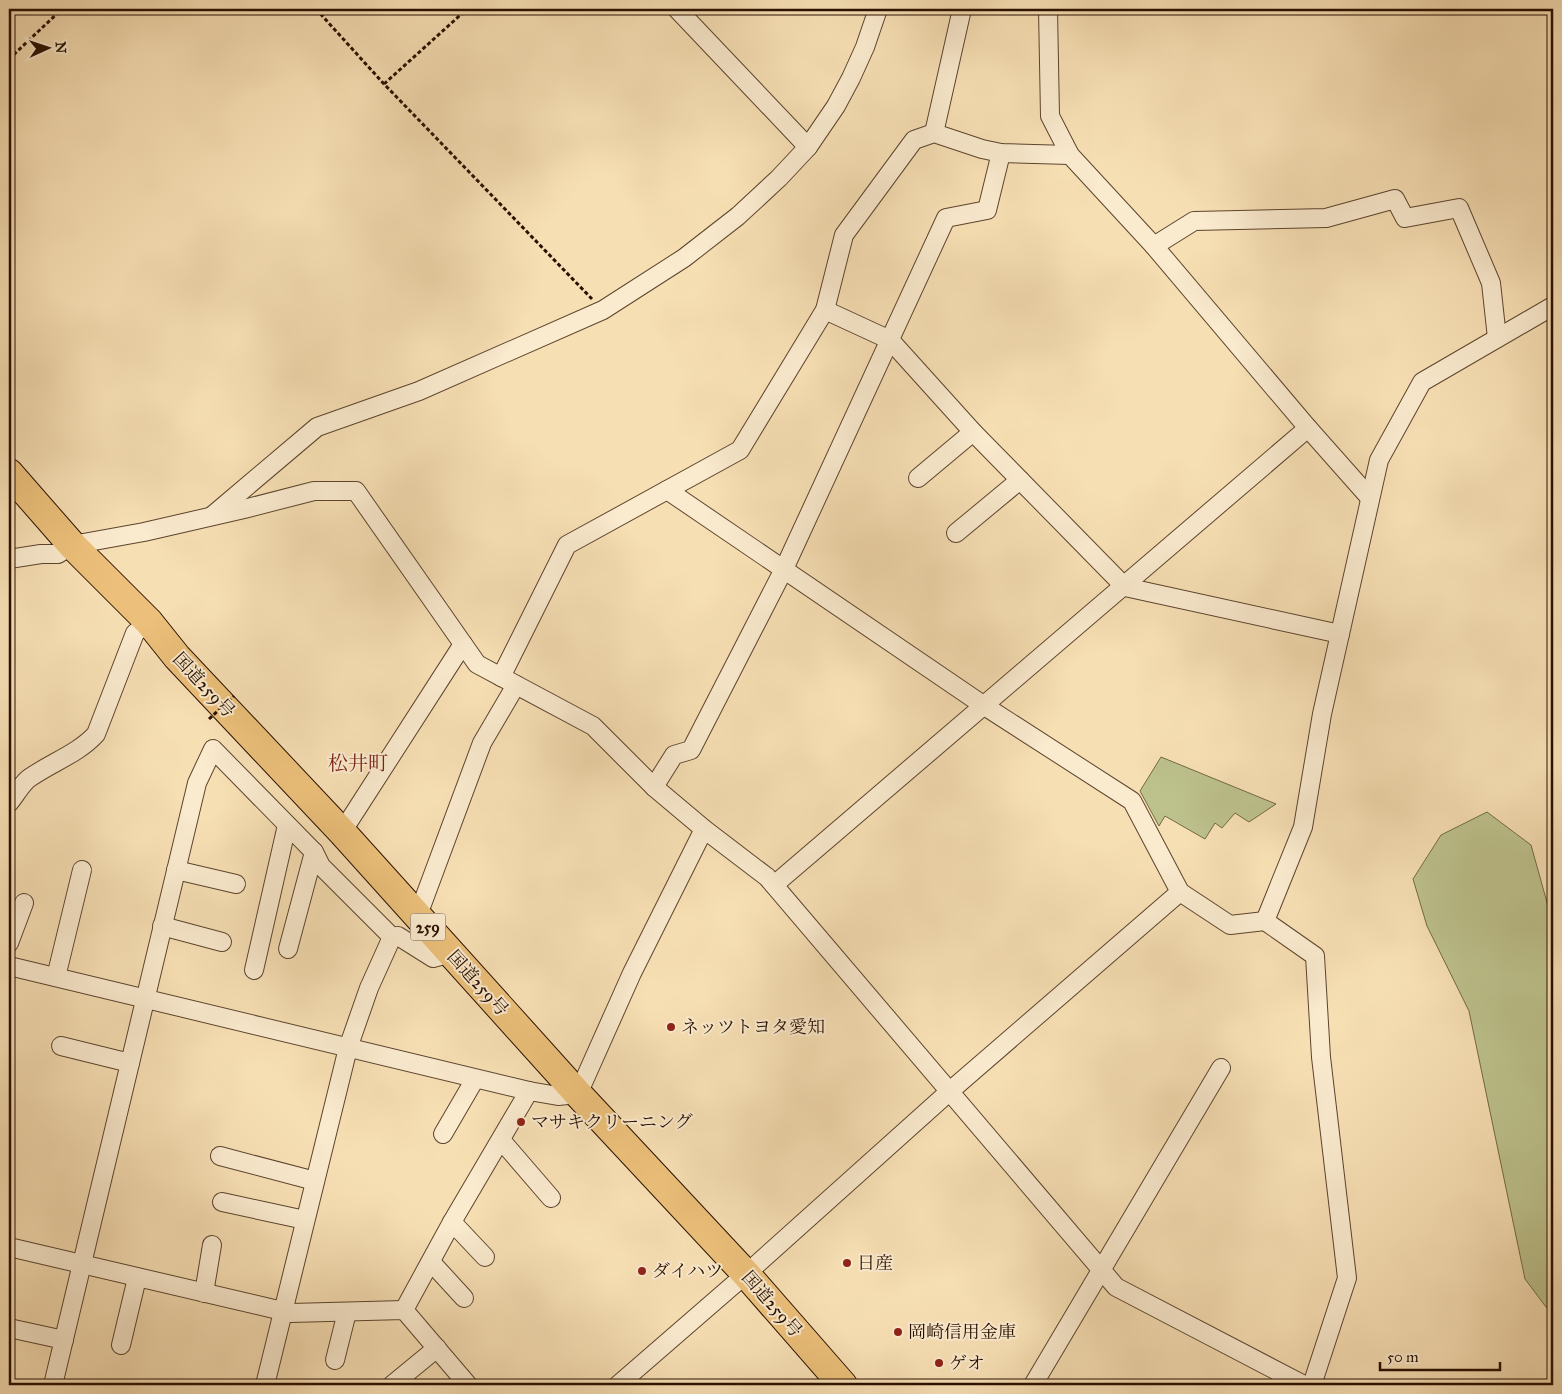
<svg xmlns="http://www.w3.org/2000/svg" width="1562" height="1394" viewBox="0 0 1562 1394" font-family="'IM FELL Great Primer','Noto Serif JP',serif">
	<rect width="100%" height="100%" fill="#f7dfb4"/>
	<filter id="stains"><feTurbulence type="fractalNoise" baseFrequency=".004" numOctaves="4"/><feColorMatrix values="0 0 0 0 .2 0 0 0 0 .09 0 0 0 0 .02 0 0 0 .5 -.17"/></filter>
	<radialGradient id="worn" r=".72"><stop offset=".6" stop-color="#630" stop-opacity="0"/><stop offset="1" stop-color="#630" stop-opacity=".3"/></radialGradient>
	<g fill="#bdc28d" stroke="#736946">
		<polygon points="1161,757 1276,804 1249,822 1235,813 1222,828 1215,823 1205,839 1165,816 1159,826 1140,791"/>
		<polygon points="1487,812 1531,845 1553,924 1553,1309 1546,1307 1525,1279 1469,1011 1427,926 1413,879 1441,835"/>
	</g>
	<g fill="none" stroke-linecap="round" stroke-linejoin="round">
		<g stroke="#5c442d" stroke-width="20">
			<g id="street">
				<polyline points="677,9 808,147"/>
				<polyline points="1048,9 1050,116 1070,155 1154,246 1308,428 1370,498"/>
				<polyline points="934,133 962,9"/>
				<polyline points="1154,246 1194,221 1326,218 1395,199 1405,218 1459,208 1491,283 1497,338"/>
				<polyline points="825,310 890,340 973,432 1125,587 1340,634"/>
				<polyline points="918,478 973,432"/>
				<polyline points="667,490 983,705 1132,801 1180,892 1230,925 1265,921"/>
				<polyline points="213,515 317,427 419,391 603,310 684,258 738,216 779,178 808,147 836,106 851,78 865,47 878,9"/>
				<polyline points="956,533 1020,480"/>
				<polyline points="9,559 41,554 58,554 72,545 144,532 244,509 314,491 356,491 477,664 593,726 654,787 704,829 767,877 1116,1287 1304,1385"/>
				<polyline points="501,677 567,545 740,450 825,310 844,235 914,140 934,133 982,149 1001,153 1070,155"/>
				<polyline points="654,787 674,755 691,750 784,569 946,218 987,210 1001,153"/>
				<path d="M9 803C15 796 21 785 28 779 50 763 78 754 96 734L135 633 149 622"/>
				<polyline points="342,832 463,644"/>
				<polyline points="176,870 236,884"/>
				<path d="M774 885C952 732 1131 581 1308 428"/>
				<polyline points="418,915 482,743 516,685"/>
				<polyline points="162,926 222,942"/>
				<polyline points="9,943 24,903"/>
				<polyline points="288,949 314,852"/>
				<polyline points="9,966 529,1091 558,1096 578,1094 632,973 704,829"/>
				<polyline points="254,970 287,825"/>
				<polyline points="56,977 82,870"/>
				<polyline points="61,1046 130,1063"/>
				<polyline points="443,1134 475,1079"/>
				<polyline points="501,1140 551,1198"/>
				<polyline points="220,1156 315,1181"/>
				<polyline points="222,1202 305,1220"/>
				<polyline points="452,1222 485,1257"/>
				<polyline points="9,1247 291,1313 404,1310 468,1385"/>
				<polyline points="431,1262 464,1298"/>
				<polyline points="204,1293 212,1245"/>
				<polyline points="404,1310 452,1222 529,1091"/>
				<polyline points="9,1328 64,1340"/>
				<polyline points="121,1345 137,1278"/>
				<polyline points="335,1360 347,1312"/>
				<polyline points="53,1385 197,783 213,749 314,852 321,866 392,937"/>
				<polyline points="265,1385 348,1048 369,988 392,937 398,936 433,958 451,953"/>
				<polyline points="392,1385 437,1348"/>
				<polyline points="618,1385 746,1274 950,1091 1180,892"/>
				<polyline points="1033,1385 1221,1068"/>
				<polyline points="1312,1385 1347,1278 1321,1057 1315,956 1265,921 1303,827 1322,714 1379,460 1422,382 1553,306"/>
			</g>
		</g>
		<g stroke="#291000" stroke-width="30">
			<polyline id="highway" points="9,473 72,545 149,622 177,657 342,832 578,1094 746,1274 843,1385"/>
		</g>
		<g stroke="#291000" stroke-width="3" stroke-dasharray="4 2.5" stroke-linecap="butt">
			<polyline points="316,9 384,84 592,299"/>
			<polyline points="9,59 62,9"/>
			<polyline points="384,84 467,9"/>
		</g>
		<use href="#street" stroke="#faeace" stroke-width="18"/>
		<use href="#highway" stroke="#ecc07a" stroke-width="28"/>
		<polyline stroke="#291000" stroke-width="3" stroke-dasharray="4 2.5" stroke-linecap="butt" points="209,719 234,696"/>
	</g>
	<g fill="#8f2418" stroke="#faeace" stroke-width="2">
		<circle cx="671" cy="1027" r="5"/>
		<circle cx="521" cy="1122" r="5"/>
		<circle cx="847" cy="1263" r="5"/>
		<circle cx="642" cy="1271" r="5"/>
		<circle cx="898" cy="1332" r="5"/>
		<circle cx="939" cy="1363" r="5"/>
	</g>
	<g text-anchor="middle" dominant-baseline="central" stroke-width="4" stroke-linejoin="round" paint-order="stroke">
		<rect fill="#faeace" stroke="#68513e" stroke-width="1" x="410.5" y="913.5" width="35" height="27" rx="4"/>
		<g font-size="16" font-weight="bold" fill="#291000">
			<text x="428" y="927">259</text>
		</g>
		<g font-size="18" fill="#291000" stroke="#faeace">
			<text transform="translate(204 685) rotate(47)">国道259号</text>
			<text transform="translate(478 983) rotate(48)">国道259号</text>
			<text transform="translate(772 1304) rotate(49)">国道259号</text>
		</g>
		<g font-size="18" fill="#291000" stroke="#faeace" text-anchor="start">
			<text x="681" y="1027">ネッツトヨタ愛知</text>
			<text x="531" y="1122">マサキクリーニング</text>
			<text x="857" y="1263">日産</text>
			<text x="652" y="1271">ダイハツ</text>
			<text x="908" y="1332">岡崎信用金庫</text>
			<text x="949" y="1363">ゲオ</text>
		</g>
		<g font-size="20" fill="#7a1f14" stroke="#faeace">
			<text x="358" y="763">松井町</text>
		</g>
	</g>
	<rect width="1562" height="1394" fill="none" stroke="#f7dfb4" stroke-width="30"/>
	<rect x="10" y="10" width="1542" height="1374" fill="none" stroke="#291000" stroke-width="2.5"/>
	<rect x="15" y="15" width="1532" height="1364" fill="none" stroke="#291000"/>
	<g transform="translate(48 48) rotate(87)" stroke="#faeace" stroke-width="4" paint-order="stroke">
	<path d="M0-4L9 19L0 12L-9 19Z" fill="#291000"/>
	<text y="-8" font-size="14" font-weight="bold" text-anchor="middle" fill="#291000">N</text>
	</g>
	<path d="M1380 1362v8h120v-8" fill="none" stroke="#291000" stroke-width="2.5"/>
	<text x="1387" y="1362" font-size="15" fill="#291000" stroke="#faeace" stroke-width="4" paint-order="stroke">50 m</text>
	<rect width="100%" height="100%" filter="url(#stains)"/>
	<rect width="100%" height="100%" fill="url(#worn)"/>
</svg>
